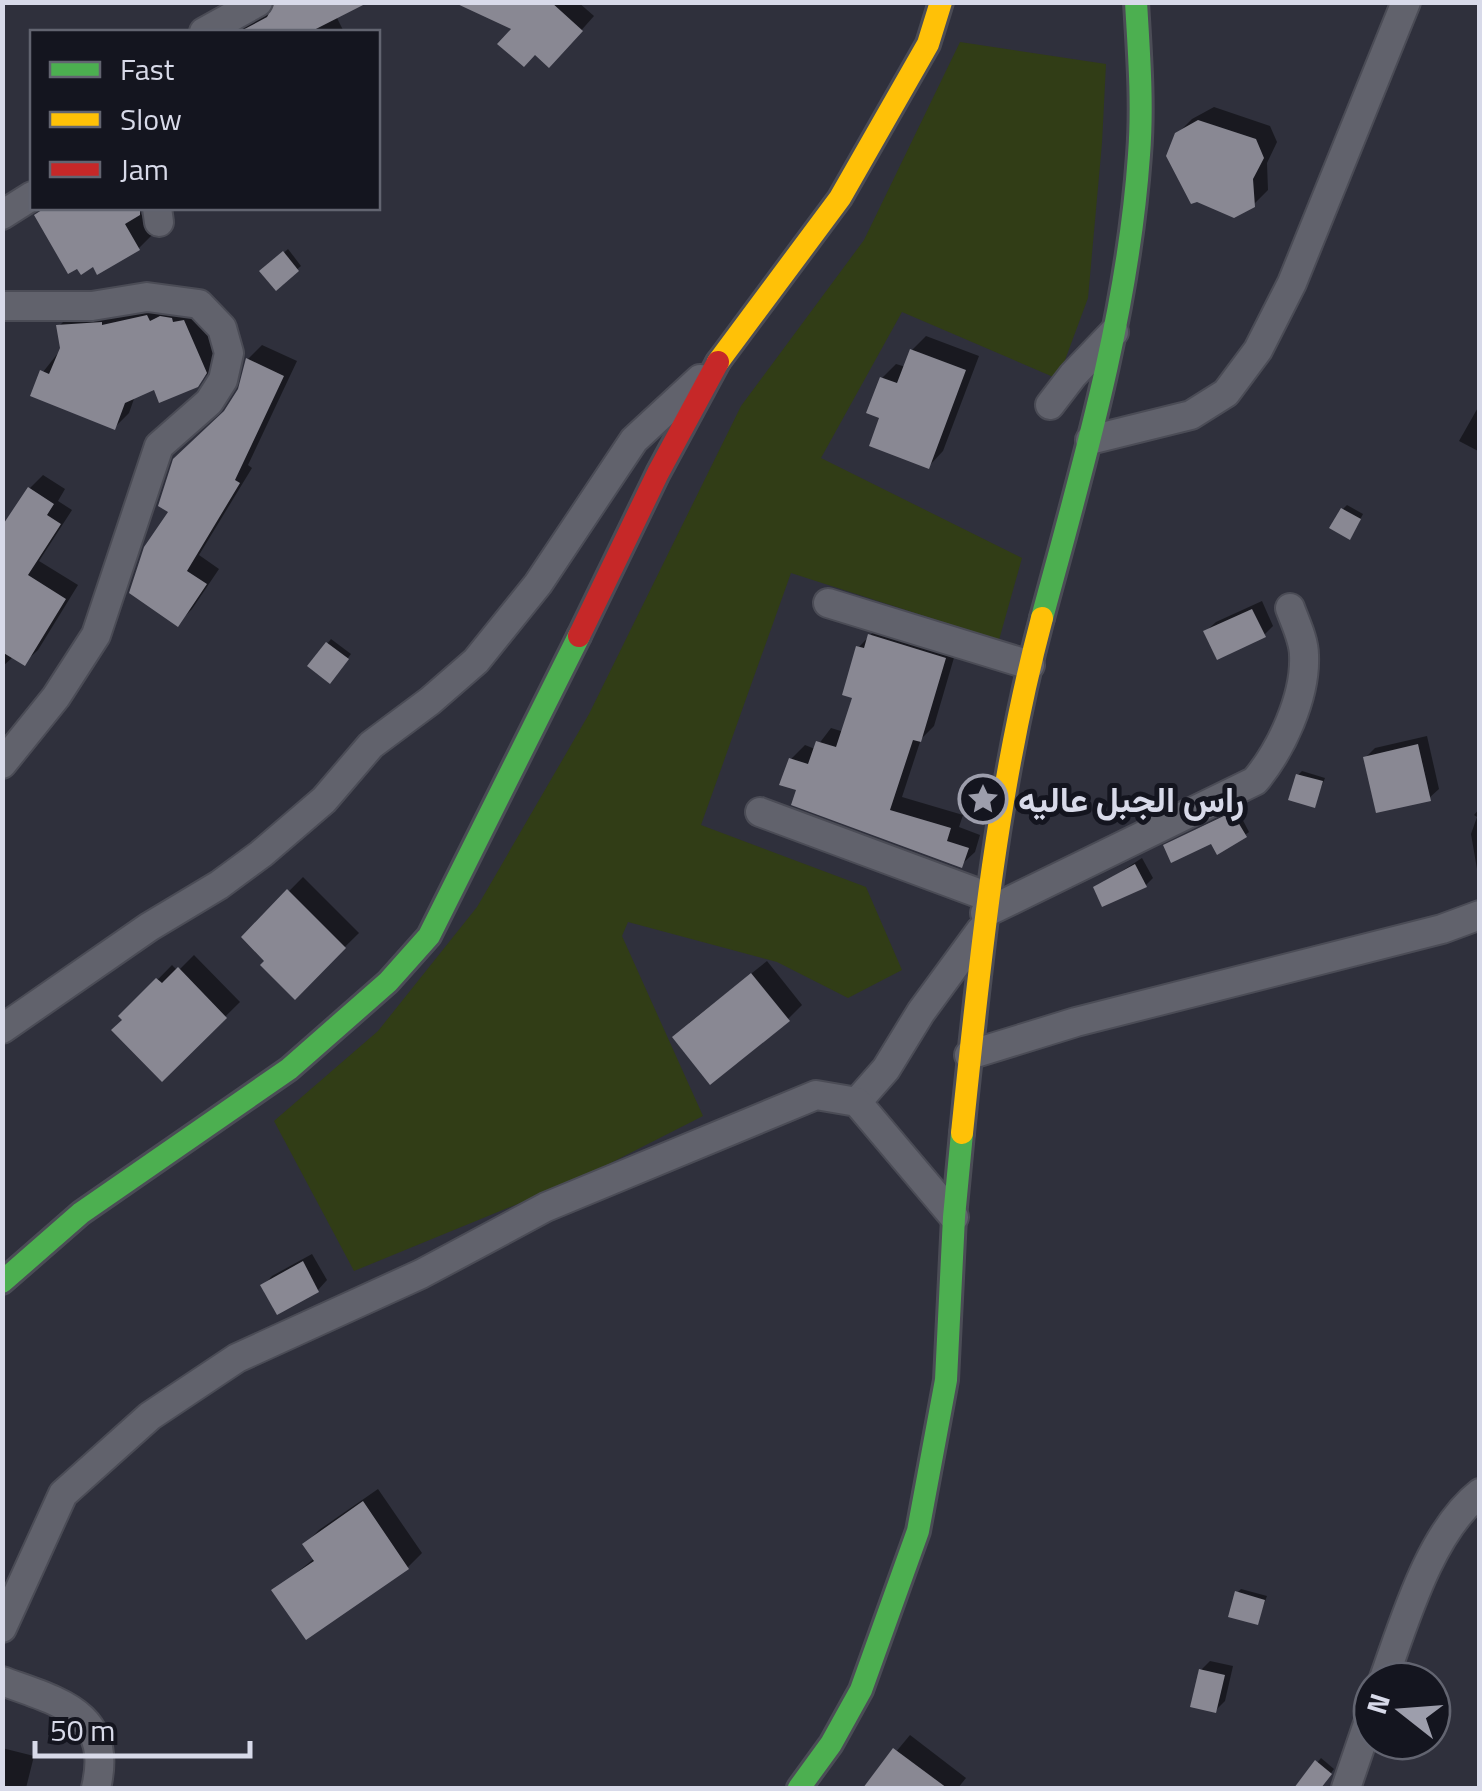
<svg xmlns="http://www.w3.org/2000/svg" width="1482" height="1791" viewBox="0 0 1482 1791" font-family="'Titillium Web',Vazirmatn,sans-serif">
	<rect width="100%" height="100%" fill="#2f303c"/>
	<polygon fill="#313d16" points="960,42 1106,64 1102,143 1088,298 1058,379 902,312 821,458 1022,558 999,640 791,573 701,825 866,887 902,970 848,998 777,962 628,922 622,936 703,1116 581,1178 354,1271 274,1121 378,1031 477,907 589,714 741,406 864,240"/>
	<g fill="#0007">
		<polygon points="459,2 578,2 594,16 562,52"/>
		<polygon points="277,5 336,16 344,32 225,32"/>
		<polygon points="1214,107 1270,126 1277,142 1267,163 1268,190 1253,205 1197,199 1177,134 1192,119"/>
		<polygon points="46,208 141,208 139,210 153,234 139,248 37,216"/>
		<polygon points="288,249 301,266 276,287 263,271"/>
		<polygon points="198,307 219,358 211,370 197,385 155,387 135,396 129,413 115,427 43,372 62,348 59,326 73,312"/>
		<polygon points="926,336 979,356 943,451 929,466 882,378 896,364 906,367 912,350"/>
		<polygon points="262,345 297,361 248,465 252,468 199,555 219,569 192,609 178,623 171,511 240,390 248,359"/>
		<polygon points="1480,404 1480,452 1459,441"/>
		<polygon points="43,475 65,489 58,501 72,510 39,561 78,585 38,650 24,663 14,656 2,667 2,531 30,488"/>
		<polygon points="1347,505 1363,514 1353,533 1343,509"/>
		<polygon points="1262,601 1273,626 1264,635 1206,631 1216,622"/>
		<polygon points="884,621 958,644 934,726 921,739 902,797 963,815 959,827 980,835 975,852 961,865 800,789 791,759 805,745 815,749 831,728 844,732 855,696 858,648"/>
		<polygon points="331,639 351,654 334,676 311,665"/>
		<polygon points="1427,736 1439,789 1429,798 1366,757 1375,748"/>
		<polygon points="1302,771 1325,778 1314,805 1298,775"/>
		<polygon points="1480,808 1480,869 1477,869 1471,834 1477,817 1474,815"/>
		<polygon points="1237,809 1249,832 1245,835 1212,841 1170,842"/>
		<polygon points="1142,858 1153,878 1146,885 1096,888"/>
		<polygon points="303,877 359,933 295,996 244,937"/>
		<polygon points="194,955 240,1002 162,1079 122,1016 172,965 178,971"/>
		<polygon points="767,961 802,1005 788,1019 689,1023"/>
		<polygon points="312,1254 327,1280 318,1290 278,1312 263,1286 272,1276"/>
		<polygon points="378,1489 422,1553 408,1567 307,1637 275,1590 315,1558 305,1544 319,1530"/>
		<polygon points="1241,1589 1267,1596 1257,1623 1237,1593"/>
		<polygon points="1210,1661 1233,1666 1225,1701 1216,1710 1201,1670"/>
		<polygon points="910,1735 966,1778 958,1788 866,1788"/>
		<polygon points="2,1748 34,1756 26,1788 2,1788"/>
		<polygon points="1321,1758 1334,1769 1320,1788 1297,1788"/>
	</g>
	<g fill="#898893">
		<polygon points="275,2 369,2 310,32 239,32 267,17"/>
		<polygon points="453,2 551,2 583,31 549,68 535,55 524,67 497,44 511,29"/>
		<polygon points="1198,120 1256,139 1264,158 1253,179 1255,207 1234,218 1197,202 1191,204 1166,156 1175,133"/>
		<polygon points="45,208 140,208 140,215 125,224 140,250 97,275 93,267 81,275 77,269 68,274 34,215"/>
		<polygon points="283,251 299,271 276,291 259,271"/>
		<polygon points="147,315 150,321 160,316 172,318 173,322 184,320 207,373 198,387 159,403 154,390 125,403 115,430 30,396 40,370 49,374 60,348 56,325 102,322 102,325"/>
		<polygon points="910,349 966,370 929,469 869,446 879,418 866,413 880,377 897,383"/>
		<polygon points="246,358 284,376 235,480 240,483 187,571 207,584 178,627 129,593 144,547 168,512 158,506 173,459 224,411 238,389"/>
		<polygon points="28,487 54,504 47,515 61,524 28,575 66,599 25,666 2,652 2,526"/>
		<polygon points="1341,508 1361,519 1350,540 1329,528"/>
		<polygon points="1252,609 1266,637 1217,660 1203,631"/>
		<polygon points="868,634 946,658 921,742 913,740 890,810 951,828 947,841 969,848 962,868 791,805 796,790 779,785 789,758 808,764 816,741 836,747 852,698 842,695 856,646 864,648"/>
		<polygon points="326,642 349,659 330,684 307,666"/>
		<polygon points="1418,744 1431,801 1376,813 1363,757"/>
		<polygon points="1296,774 1323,781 1315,808 1288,800"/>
		<polygon points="1232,812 1247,837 1217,855 1211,844 1171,863 1163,845"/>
		<polygon points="1135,864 1147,887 1102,907 1093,887"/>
		<polygon points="287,889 346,948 295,1000 260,965 264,961 241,937"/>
		<polygon points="178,967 227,1018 162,1082 111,1030 122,1020 118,1016 156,978 162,983"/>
		<polygon points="751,973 790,1021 710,1085 672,1037"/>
		<polygon points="303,1261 319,1292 277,1315 260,1285"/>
		<polygon points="363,1501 409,1569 306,1640 271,1590 314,1561 302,1544"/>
		<polygon points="1235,1591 1265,1600 1258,1625 1228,1617"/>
		<polygon points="1199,1669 1225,1675 1216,1713 1190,1707"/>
		<polygon points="893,1748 947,1788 863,1788"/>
		<polygon points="1315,1760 1332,1774 1321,1788 1294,1788"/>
	</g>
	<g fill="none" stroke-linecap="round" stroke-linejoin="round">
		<g stroke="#4b4c56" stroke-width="32">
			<g id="street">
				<polyline points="204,32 258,2"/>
				<polyline points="157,208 159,222"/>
				<polyline points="2,215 32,196"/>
				<polyline points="2,306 92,306 147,297 199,304 222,328 229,353 223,380 209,402 159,446 96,635 56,697 2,764"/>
				<polyline points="1050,405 1073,375 1114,332"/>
				<polyline points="1090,440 1191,415 1226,393 1258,350 1292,283 1406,2"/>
				<polyline points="828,603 1030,665"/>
				<polyline points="760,812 989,897"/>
				<path d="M985 913 1255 781C1281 750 1306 697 1304 655 1304 640 1295 622 1290 608"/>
				<polyline points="2,1029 149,927 219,885 261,854 324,800 371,745 430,701 476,661 538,584 634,440 700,379"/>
				<polyline points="969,1055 1076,1022 1442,929 1480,915"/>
				<polyline points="857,1102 886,1069 921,1012 981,930"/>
				<polyline points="2,1628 63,1494 150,1416 237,1358 421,1274 546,1207 816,1095 857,1102 954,1217"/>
				<path d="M2 1681C59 1702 114 1713 96 1788"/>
				<path d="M1383 1681C1404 1623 1430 1532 1480 1493"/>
				<polyline points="1346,1788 1372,1712"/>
			</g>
		</g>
		<g stroke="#4b4c56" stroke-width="28">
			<g id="fast">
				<path d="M1042 618C1083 466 1128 313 1139 155 1143 104 1139 53 1136 2"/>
				<polyline points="2,1282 81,1213 289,1069 388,982 429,936 579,636"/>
				<polyline points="799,1788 831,1744 861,1690 918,1531 946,1380 954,1217 962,1133"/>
			</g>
		</g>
		<g stroke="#4b4c56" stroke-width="28">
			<g id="slow">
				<polyline points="718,362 840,198 928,44 941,2"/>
				<path d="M962 1133C980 959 997 787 1042 618"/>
			</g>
		</g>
		<g stroke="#4b4c56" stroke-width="28">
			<polyline id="jam" points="579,636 658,473 718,362"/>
		</g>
		<use href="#street" stroke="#61626c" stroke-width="28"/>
		<use href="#fast" stroke="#4caf50" stroke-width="22"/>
		<use href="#slow" stroke="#ffc107" stroke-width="22"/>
		<use href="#jam" stroke="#c62828" stroke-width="22"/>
	</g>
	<defs>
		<g id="sight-ring" transform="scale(2.5)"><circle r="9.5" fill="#14151f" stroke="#9d9eac" stroke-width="1.5"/><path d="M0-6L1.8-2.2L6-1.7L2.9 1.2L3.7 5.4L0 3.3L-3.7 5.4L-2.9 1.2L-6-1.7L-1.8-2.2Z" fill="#9d9eac"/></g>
	</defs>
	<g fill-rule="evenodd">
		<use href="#sight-ring" x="983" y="799"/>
	</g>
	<g text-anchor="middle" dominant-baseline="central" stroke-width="10" stroke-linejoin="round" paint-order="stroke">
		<g font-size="35" font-weight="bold" fill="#d8dae9" stroke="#14151f" text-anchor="start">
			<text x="1018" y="799">راس الجبل عاليه</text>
		</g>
	</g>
	<rect width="1482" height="1791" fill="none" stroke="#d8dae9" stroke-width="10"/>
	<rect x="30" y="30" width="350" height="180" fill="#14151f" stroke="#626470" stroke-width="2.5"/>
	<rect x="50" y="62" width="50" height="15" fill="#4caf50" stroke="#626470" stroke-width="2.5"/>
	<text x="120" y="80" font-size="30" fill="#d8dae9">Fast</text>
	<rect x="50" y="112" width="50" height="15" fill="#ffc107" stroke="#626470" stroke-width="2.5"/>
	<text x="120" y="130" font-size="30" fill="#d8dae9">Slow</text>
	<rect x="50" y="162" width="50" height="15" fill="#c62828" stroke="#626470" stroke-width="2.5"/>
	<text x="120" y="180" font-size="30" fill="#d8dae9">Jam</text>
	<g transform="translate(1402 1711) rotate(287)"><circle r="48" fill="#14151f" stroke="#626470" stroke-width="2.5"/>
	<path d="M0-8L18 38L0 25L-18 38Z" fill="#9d9eac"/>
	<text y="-15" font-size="28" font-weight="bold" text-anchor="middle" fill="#d8dae9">N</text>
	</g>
	<path d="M35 1741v15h215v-15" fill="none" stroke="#d8dae9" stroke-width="5"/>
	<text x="50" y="1741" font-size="30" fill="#d8dae9" stroke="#14151f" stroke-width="8" paint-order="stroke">50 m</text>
</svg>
